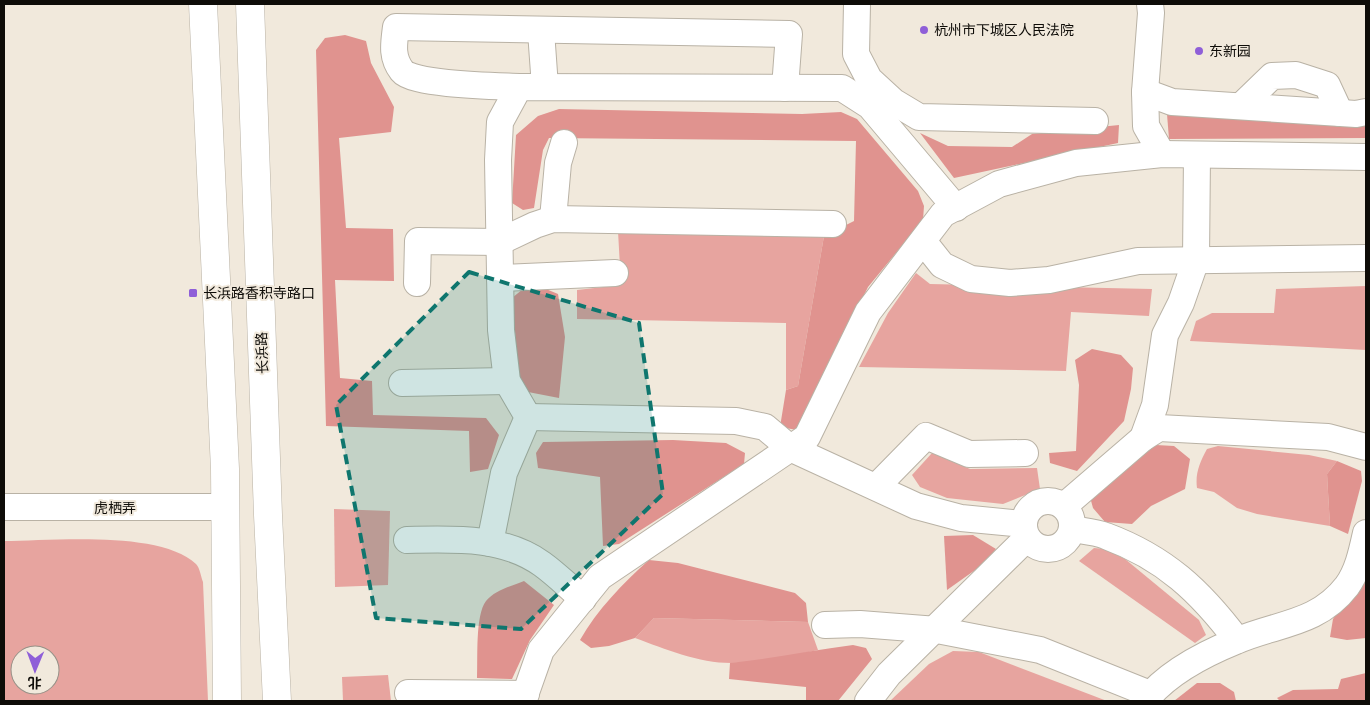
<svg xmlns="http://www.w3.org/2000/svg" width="1370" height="705" viewBox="0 0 1370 705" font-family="'Public Sans','Noto Sans SC',sans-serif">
	<rect width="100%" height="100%" fill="#f1e9dc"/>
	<g fill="#e7a49f" fill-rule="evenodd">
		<polygon points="618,231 824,236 798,386 786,390 786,323 577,319 577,290 621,285"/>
		<polygon points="916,273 930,284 1152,289 1149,316 1071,312 1066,371 859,367 888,313"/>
		<polygon points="1366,286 1366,350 1190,341 1196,321 1212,313 1274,313 1276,289"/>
		<path d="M1218 446 1309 455 1337 461 1327 474 1330 526 1257 514 1237 508 1214 492 1197 488C1195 473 1200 462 1207 449Z"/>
		<polygon points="932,453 970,469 1037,468 1040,489 1003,504 947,498 920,487 912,475"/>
		<polygon points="334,509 390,511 388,585 335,587"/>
		<path d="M4 541C52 541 160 530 196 564 200 568 201 577 203 582L208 701H4ZM20 655H50V685H20Z"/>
		<polygon points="1094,548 1105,549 1125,559 1199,620 1206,635 1195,643 1079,561"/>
		<path d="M654 618 808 622 818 650C790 656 760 663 731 663 699 663 665 649 635 638Z"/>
		<polygon points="953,651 979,652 1107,701 890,701 929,664"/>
		<polygon points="388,675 391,701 343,701 342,677"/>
	</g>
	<g fill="#e0938f">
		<polygon points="345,35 366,41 371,63 394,107 391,132 339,138 346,228 393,229 394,281 335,280 340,378 372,381 373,415 486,418 499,435 488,469 470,472 469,431 326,426 316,50 325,38"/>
		<polygon points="559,109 802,114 841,112 857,119 918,191 924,206 923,220 868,287 797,430 780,427 786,390 798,386 824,236 854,221 856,141 549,138 543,150 534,208 523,210 512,203 516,135 538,116"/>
		<polygon points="1167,114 1366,125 1366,138 1169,139"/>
		<polygon points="1119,125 1118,143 954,178 920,133 948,146 1012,147 1032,134"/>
		<polygon points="523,289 546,289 558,294 565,337 559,398 528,392 519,377 512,298"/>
		<polygon points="1092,349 1121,355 1133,368 1131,389 1124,421 1077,471 1050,463 1049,453 1076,451 1079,385 1075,360"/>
		<polygon points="673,440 726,443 745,453 744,464 619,544 603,546 600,477 538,468 536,453 543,442"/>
		<polygon points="1156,445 1174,446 1190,459 1185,489 1151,506 1132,524 1105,522 1093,508 1090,497"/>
		<polygon points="1337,461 1361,471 1362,481 1348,534 1330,526 1327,474"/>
		<polygon points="973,535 996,549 985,563 947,590 944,536"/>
		<path d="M649 560 678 563 795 593 806 603 808 622 654 618 635 638 609 646 591 648 580 640C597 610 623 583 649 560Z"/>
		<polygon points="1366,560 1366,638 1347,640 1330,637 1333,619 1345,602"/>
		<path d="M524 581 554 605 530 640 512 679 477 678C478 659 475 615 486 601 495 590 512 586 524 581Z"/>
		<path d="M853 645 866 648 872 659 838 701H806V687L729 679 730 663C771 659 812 650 853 645Z"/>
		<polygon points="1366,673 1366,701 1280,701 1277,698 1293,690 1338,689 1341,679"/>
		<polygon points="1197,683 1220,683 1234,692 1236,701 1174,701"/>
	</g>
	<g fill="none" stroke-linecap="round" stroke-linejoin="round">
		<g stroke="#b9b2a5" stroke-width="28">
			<g id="minor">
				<polyline points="857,4 856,54 869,79 894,102 919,117 1095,121"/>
				<polyline points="1150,4 1151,13 1145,92 1146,126 1162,154"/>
				<polyline points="541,31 545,87"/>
				<path d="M519 87C499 86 413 85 402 71 391 57 394 43 396 27L789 34 785 88"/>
				<polyline points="1145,92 1172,102 1356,114 1366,112"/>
				<polyline points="1241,106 1272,76 1296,75 1327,85 1340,113"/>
				<polyline points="553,219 558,163 564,143"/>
				<polyline points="923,241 942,265 971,279 1010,283 1049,280 1138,261 1366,258"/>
				<polyline points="500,278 615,273"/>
				<polyline points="417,283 418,241 499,242 535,225 553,219 833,224"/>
				<polyline points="402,383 507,381"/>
				<polyline points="528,417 736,421 765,427 790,448 916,506 961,518 1023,524"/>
				<polyline points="1143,438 1155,405 1165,335 1181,303 1196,260 1197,155"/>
				<polyline points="876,487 926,436 969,454 1025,453"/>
				<circle cx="1048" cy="525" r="24"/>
				<polyline points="1064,506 1143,438 1159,428 1328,437 1366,447"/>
				<polyline points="4,507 225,507"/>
				<path d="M1072 529C1083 531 1096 532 1106 536 1165 558 1200 591 1237 640"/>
				<path d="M407 540C453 539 503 536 542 564 556 574 569 587 583 599"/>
				<polyline points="490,543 504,473 528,417 507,381 501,330 498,160 500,122 519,87 842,88 870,106 956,208"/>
				<polyline points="825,625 860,624 937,630 1040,650 1150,694"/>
				<polyline points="408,693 526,694"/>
				<polyline points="523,701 541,650 600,577 807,437 868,312 943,214 999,184 1076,163 1162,154 1366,157"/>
				<polyline points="868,701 889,674 1027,538"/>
				<path d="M1145 701C1166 674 1204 654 1236 641 1277 623 1317 625 1347 586 1358 571 1362 551 1366 533"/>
			</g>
		</g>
		<g stroke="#b9b2a5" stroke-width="29">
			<g id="major">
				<polyline points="203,4 225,469 227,701"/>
				<polyline points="250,4 268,515 277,701"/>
			</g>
		</g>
		<use href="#minor" stroke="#fff" stroke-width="26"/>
		<use href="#major" stroke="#fff" stroke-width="28"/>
	</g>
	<path fill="#0f766e" fill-opacity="0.2" stroke="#0f766e" stroke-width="4" stroke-dasharray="10 6" stroke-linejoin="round" d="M469 272 639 323 663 494 521 629 376 618 336 405Z"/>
	<g fill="#8f5fd8" stroke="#f1e9dc" stroke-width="2">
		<circle cx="924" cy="30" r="5"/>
		<circle cx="1199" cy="51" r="5"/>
		<rect x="188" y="288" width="10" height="10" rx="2.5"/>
	</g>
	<g text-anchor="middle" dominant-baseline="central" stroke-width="4" stroke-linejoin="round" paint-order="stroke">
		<g font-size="14" fill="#0e0c08" stroke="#f1e9dc" text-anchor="start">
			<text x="934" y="30">杭州市下城区人民法院</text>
			<text x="1209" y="51">东新园</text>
			<text x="203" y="293">长浜路香积寺路口</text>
		</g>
		<g font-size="14" fill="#0e0c08" stroke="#f1e9dc">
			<text transform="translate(262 353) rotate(-92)">长浜路</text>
			<text x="115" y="508">虎栖弄</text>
		</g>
	</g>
	<rect width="1370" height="705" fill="none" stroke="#0e0c08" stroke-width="10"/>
	<g transform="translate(35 670) rotate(181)"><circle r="24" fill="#f1e9dc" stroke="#969187"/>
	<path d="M0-4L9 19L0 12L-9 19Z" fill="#8f5fd8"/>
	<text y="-8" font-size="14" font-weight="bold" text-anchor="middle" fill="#0e0c08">北</text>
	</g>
</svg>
